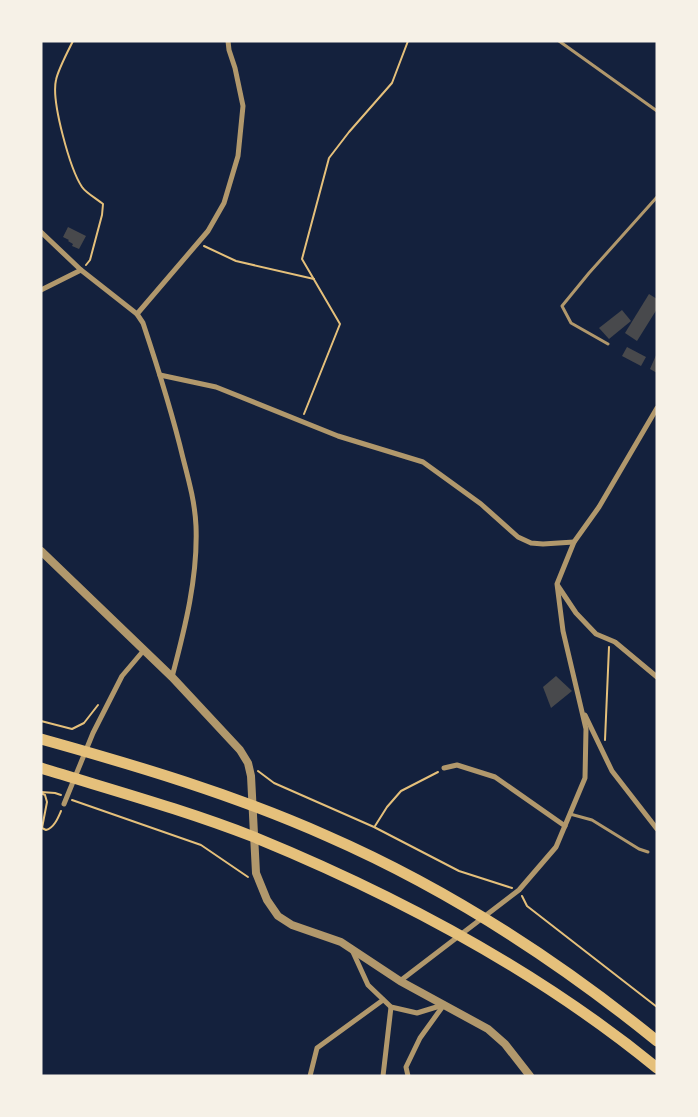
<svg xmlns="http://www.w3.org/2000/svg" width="698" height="1117" viewBox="0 0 698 1117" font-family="'IBM Plex Sans',sans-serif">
	<rect width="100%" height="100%" fill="#14213d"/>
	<g fill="#48494c">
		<polygon points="68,227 86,236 79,249 72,246 73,244 68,241 69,240 63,237"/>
		<polygon points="649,294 657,299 657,309 637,341 625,333"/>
		<polygon points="622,310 631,321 609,339 599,328"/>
		<polygon points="627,347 646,357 641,366 622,356"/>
		<polygon points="657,353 657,373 650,369"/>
		<polygon points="556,676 572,691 551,708 543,687"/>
	</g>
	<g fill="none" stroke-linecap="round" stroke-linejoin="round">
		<g stroke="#e5c07b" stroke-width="2">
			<path d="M73 41C68 51 58 70 56 80 51 101 70 169 82 187 86 193 97 199 103 204L102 215 90 260 86 265"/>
			<polyline points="204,246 236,261 314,279"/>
			<polyline points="304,414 340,324 302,259 329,158 349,132 392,83 408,41"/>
			<polyline points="41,721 72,729 84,723 98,705"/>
			<polyline points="605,740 609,647"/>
			<polyline points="258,771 274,783 374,827 459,871 512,888"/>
			<polyline points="41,792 55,793 61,795"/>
			<path d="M41 793 45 795 47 802 42 828 46 830C54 828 58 818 61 811"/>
			<polyline points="72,800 201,845 248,877"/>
			<polyline points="375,826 387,807 401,791 438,772"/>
			<polyline points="522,896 527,906 657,1007"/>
		</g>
		<g stroke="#b1986c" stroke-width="3">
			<polyline points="559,41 657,111"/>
			<polyline points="608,344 571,323 562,306 589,273 657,197"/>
			<polyline points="570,814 592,820 639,849 648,852"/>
		</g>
		<g stroke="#b1986c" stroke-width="5">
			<path d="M41 232 81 270 137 314 143 323C158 368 172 412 183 458 189 481 195 503 196 526 198 577 185 628 172 677"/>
			<polyline points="41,290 81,270"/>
			<polyline points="137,314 208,231 224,203 238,156 243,106 235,68 229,50 228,41"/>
			<polyline points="160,375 216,387 338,436 423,462 481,504 518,537 531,543 543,544 574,542"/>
			<polyline points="558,586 576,613 596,634 615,642 657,677"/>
			<polyline points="585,715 612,771 657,829"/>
			<polyline points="444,768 457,765 495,777 565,826"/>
			<polyline points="64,804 93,733 122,676 144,650"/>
			<polyline points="352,950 368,985 391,1007 417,1013 443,1005"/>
			<polyline points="400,981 519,890 556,847 585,778 586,729 563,631 557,584 574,542 599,507 657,408"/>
			<polyline points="310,1076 317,1048 383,1000"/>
			<polyline points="383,1076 391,1007"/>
			<polyline points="408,1076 406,1067 420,1038 443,1006"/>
		</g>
		<polyline stroke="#b1986c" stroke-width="8" points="41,551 172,677 240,750 248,763 251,776 256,873 267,900 278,916 292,925 341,942 400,981 488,1029 505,1044 530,1076"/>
		<g stroke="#e5c07b" stroke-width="11">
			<path d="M41 739C138 766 235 795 327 836 446 888 556 959 657 1041"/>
			<path d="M41 768C112 790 185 810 254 837 398 896 536 969 657 1068"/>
		</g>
	</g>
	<rect width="698" height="1117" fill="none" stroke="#f6f1e7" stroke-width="85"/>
</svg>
